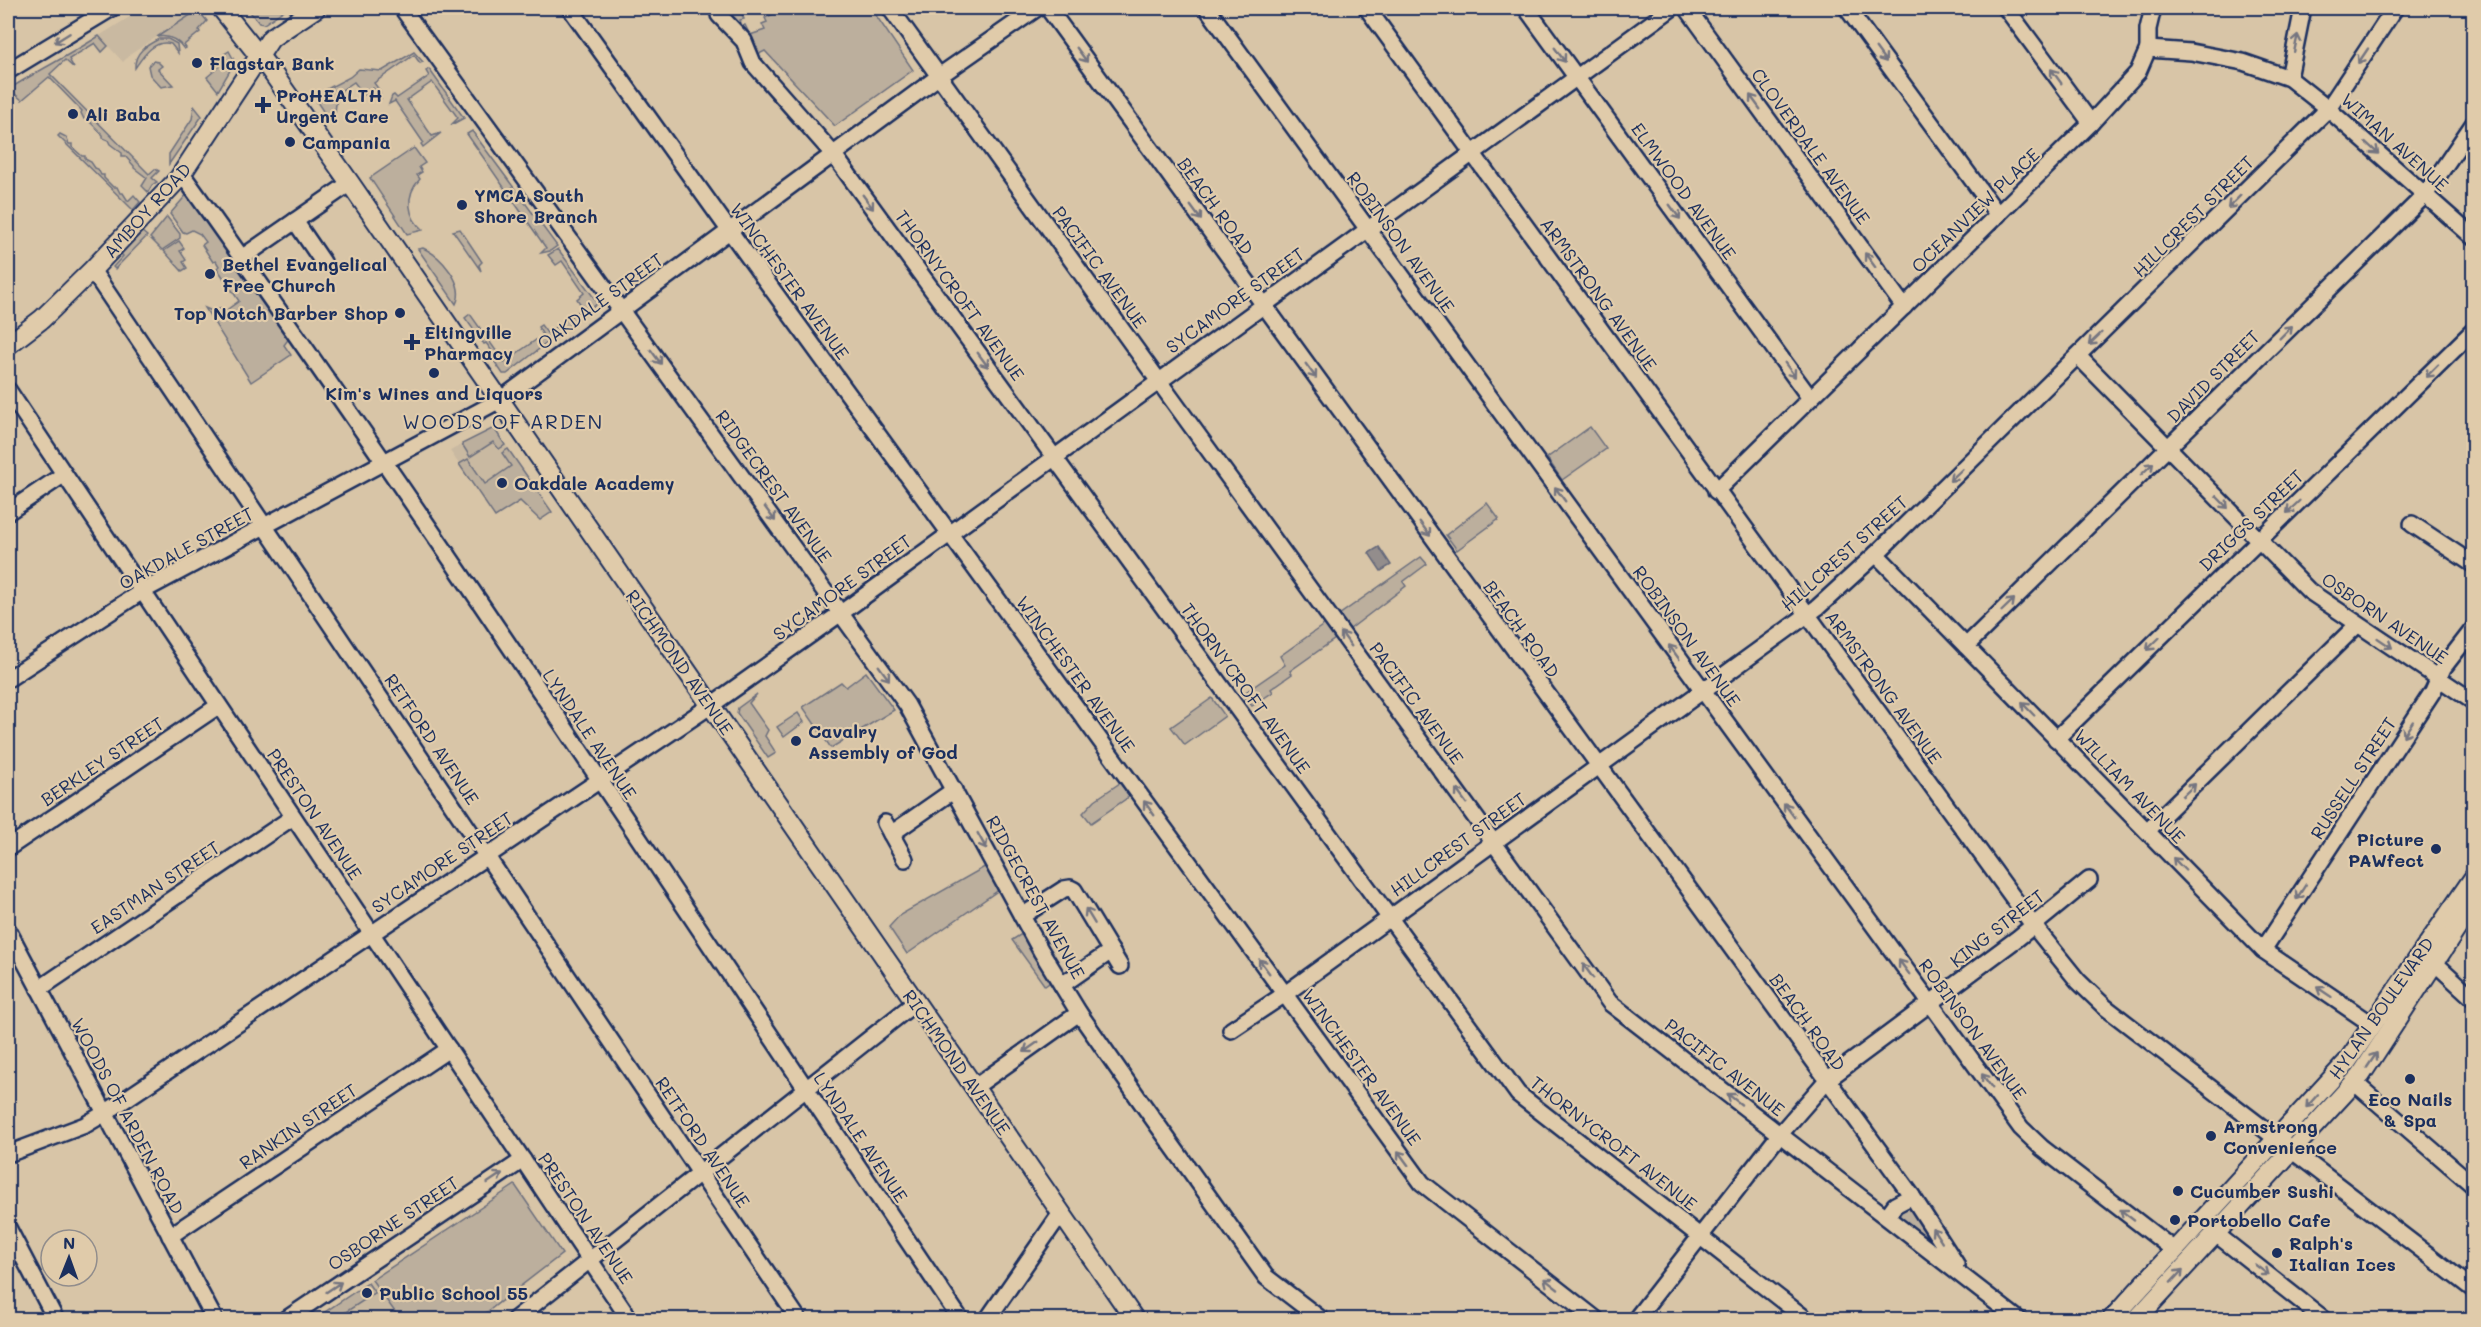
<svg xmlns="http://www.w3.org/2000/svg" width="2481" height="1327" viewBox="0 0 2481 1327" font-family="Mali,sans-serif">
	<rect width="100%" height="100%" fill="#d8c5a7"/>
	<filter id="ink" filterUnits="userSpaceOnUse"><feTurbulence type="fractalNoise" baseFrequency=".0167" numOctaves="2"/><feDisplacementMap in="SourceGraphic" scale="12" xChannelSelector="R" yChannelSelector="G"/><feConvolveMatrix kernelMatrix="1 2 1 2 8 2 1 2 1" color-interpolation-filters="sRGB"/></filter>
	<g filter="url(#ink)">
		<g fill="#c9b9a1">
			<polygon points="144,8 193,8 196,11 131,54 123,62 99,36"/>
			<polygon points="494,428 552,512 540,520 520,501 495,517 450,451"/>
			<polygon points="372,1280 400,1319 313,1320"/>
		</g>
		<g fill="#bcaf9d" stroke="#6c6f7e" stroke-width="1.5">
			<polygon points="247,8 252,8 256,12 262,8 287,8 264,24 259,23"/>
			<polygon points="725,8 739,8 744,19 740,20 742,26 745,25 750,35 765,30 762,24 767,22 765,18 775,13 772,8 871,8 913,70 835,126 765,51 759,54 753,39"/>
			<path d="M198 10 207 21 199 30 200 32 184 45 186 48 184 49C178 40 169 35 157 37Z"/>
			<path d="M99 36 108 46 102 52 95 43 69 59 74 68 65 60 50 74 149 174 155 169 159 171 152 178 157 182 152 185 148 192 142 186 147 178 134 168V166L125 156H122V153L110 144 108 140 103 138V135L87 119H84L81 113 82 111 49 77 22 100 9 89C39 70 70 55 99 36Z"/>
			<path d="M159 39H168L177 44 178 53 171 44C154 38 142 58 135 68 134 52 147 45 159 39Z"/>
			<polygon points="229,51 235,62 218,91 207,77 227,60 223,55"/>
			<polygon points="414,52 423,62 420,63 414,55 374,83 380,91 381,99 373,88 364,95 354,82 342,90 341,97 337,96 335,112 327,117 317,102 324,98 325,90 350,77 359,69 382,71"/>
			<polygon points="153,61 158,62 162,66 158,69 173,85 161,87 150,75 148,66"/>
			<polygon points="429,69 464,118 451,125 458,118 432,82 407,100 432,136 441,133 423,147 421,144 423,142 395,101 389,104 392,96 394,95 397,98 429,76 426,71"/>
			<polygon points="194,106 202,116 169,164 169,154 192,119"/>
			<polygon points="472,131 557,246 550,251 541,253 546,248 467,134"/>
			<polygon points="60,134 66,137 69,144 72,144 72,147 82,156 85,156 85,159 91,162 95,168 98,169 101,175 104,175 104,178 113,187 117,187 120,193 123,193 128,201 134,195 140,202 133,210 58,136"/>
			<path d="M414 148 425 163 419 167 422 172 417 175 420 179C404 196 408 218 423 230L407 234 370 178Z"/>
			<polygon points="188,193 290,337 284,345 291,355 251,382 205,308 212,311 223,308 225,311 239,301 217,268 219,266 216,261 213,262 202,245 206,242 200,234 192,230 186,233 183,232 170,214"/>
			<polygon points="167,217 180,234 180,238 162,250 150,238"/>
			<polygon points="460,229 482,262 479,265 481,271 453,231"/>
			<polygon points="141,231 147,236 115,269 113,267 123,256 120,253"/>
			<polygon points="179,241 184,248 180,251 186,260 183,262 187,268 182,271 164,251"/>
			<path d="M423 248C441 256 466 284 456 304L418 249Z"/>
			<polygon points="558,249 598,303 507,374 503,374 490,355 492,351 486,343 484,344 465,318 470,314 504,362 543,335 538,327 541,325 547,333 583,308 577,299 584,293 562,261 556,265 548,255"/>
			<polygon points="1590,427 1606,449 1562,480 1547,458"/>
			<polygon points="494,428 505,445 499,449 493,442 470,457 462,444"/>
			<polygon points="508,449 552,512 540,520 520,501 495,517 459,464 468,459 485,484 511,466 502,453"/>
			<polygon points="1487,503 1499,519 1457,550 1446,535"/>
			<polygon points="1421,557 1427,564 1403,582 1406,586 1350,629 1339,615"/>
			<polygon points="1325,624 1335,639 1290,671 1292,674 1271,689 1273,692 1252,706 1243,694 1285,665 1280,656"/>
			<polygon points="866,672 894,710 831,748 803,707 841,682 846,687"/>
			<polygon points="757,694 749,703 768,730 765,736 776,753 768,758 737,713 738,708"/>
			<polygon points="1212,698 1225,716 1185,745 1171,727"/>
			<polygon points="798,713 804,722 784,737 777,727"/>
			<polygon points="1120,783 1130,796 1091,823 1083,813 1095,800"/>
			<polygon points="988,865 1003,887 907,954 889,927 900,915"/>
			<polygon points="1020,935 1025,935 1050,976 1049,983 1045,986 1012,940"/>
			<polygon points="515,1185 562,1254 478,1319 400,1319 372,1280"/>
			<polygon points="1906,1206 1910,1207 1932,1241 1900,1218 1899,1211"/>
			<polygon points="368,1283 375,1293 335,1319 326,1319 322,1314"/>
		</g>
		<polygon fill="#938d8c" stroke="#63677a" stroke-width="1.5" points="1379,547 1391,565 1381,571 1369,553"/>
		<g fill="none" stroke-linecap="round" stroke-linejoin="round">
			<g stroke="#1b2f5e" stroke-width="20">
				<g id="minor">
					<polyline points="402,8 907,705 1041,951 1079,1013 1139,1099 1266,1277 1322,1320"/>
					<polyline points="570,8 729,230 1422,1183 1597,1320"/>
					<polyline points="890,8 1171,398 1610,1003 2019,1320"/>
					<polyline points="1048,8 1912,1196 1956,1264"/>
					<polyline points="1207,8 2021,1128 2042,1148 2174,1250"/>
					<polyline points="1367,8 2033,925 2078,981 2105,1007 2474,1290"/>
					<polyline points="1526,8 1810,398"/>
					<polyline points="1687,8 1904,307"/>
					<polyline points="1847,8 1998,215"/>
					<polyline points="2006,8 2091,123"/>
					<polyline points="719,15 744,41 753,63 834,155 1518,1094 1807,1320"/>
					<polyline points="2148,49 2148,29 2153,8"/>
					<polyline points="8,71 112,8"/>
					<polyline points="2289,78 2303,8"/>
					<path d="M182 174C451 549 703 937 961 1320"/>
					<polyline points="295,221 323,262"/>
					<polyline points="243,257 350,183"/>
					<polyline points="92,270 799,1320"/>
					<polyline points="2078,356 2309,591 2474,702"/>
					<polyline points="8,390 630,1320"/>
					<polyline points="1716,491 2091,123 2138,72 2148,49 2191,52 2243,62 2289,78 2328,109 2474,238"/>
					<polyline points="8,512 63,475"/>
					<polyline points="2412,524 2474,565"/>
					<polyline points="1876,554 2263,950 2373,1025"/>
					<polyline points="1966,646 2425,195 2474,123"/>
					<polyline points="8,679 141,592 500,400 938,77 1037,8"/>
					<polyline points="2056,739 2474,330"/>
					<polyline points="885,823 905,859"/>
					<polyline points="2147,831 2357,625"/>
					<polyline points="891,834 954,790"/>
					<polyline points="8,848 218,706"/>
					<polyline points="1022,916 1064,889 1070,888 1074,890 1111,951 1062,985"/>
					<polyline points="8,930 215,1320"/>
					<polyline points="2263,950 2433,691 2443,668 2474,628"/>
					<polyline points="1111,951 1120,966"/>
					<polyline points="2435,963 2474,999"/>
					<polyline points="39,989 293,817"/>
					<polyline points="1231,1030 1285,994 1818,607 1876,554 2328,109 2395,8"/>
					<polyline points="2355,1083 2474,1186"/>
					<polyline points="975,1087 1079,1013"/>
					<polyline points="8,1154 85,1125 105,1113 710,706 841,613 1672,8"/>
					<polyline points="1887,1216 1895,1205 1912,1196"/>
					<polyline points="8,1228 56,1320"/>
					<polyline points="2216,1234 2325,1320"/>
					<polyline points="170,1236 449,1049"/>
					<polyline points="285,1320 523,1160"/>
					<polyline points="514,1320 916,1002"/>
					<polyline points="987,1320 1061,1213"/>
					<polyline points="1635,1320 1780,1134 1827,1080 2018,938 2089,880"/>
				</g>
			</g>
			<g stroke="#1b2f5e" stroke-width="22">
				<g id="major">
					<polyline points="221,8 271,71 350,183 1135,1320"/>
					<polyline points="8,345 42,319 92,270 179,178 271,38 316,8"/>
					<polyline points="2111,1320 2347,1062 2474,877"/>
					<polyline points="2136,1320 2361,1075 2474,902"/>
				</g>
			</g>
			<use href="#minor" stroke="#e0cbaa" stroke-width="15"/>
			<use href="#major" stroke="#e0cbaa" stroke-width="18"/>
		</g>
		<defs><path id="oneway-shaft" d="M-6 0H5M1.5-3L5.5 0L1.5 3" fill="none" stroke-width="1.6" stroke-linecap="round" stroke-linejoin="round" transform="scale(1.5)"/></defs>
		<g stroke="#747580">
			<use href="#oneway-shaft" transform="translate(62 38) rotate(148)"/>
			<use href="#oneway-shaft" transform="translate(2296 43) rotate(-78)"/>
			<use href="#oneway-shaft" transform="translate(1082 55) rotate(54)"/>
			<use href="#oneway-shaft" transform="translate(1560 55) rotate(54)"/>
			<use href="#oneway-shaft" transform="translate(1881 55) rotate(54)"/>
			<use href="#oneway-shaft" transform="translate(2363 56) rotate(124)"/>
			<use href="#oneway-shaft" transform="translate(2056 76) rotate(-126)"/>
			<use href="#oneway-shaft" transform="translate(1755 102) rotate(-126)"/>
			<use href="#oneway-shaft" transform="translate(2372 148) rotate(42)"/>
			<use href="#oneway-shaft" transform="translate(868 202) rotate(54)"/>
			<use href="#oneway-shaft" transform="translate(2234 202) rotate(135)"/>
			<use href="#oneway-shaft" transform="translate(1675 212) rotate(54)"/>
			<use href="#oneway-shaft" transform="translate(1196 213) rotate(54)"/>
			<use href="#oneway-shaft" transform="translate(1870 260) rotate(-126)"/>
			<use href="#oneway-shaft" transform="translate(2286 332) rotate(-45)"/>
			<use href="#oneway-shaft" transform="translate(2095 339) rotate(136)"/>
			<use href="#oneway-shaft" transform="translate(656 357) rotate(54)"/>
			<use href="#oneway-shaft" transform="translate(983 360) rotate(54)"/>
			<use href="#oneway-shaft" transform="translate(1790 370) rotate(54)"/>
			<use href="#oneway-shaft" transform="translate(1311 371) rotate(54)"/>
			<use href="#oneway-shaft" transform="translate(2432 371) rotate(135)"/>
			<use href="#oneway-shaft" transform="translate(2147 469) rotate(-44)"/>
			<use href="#oneway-shaft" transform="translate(1956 475) rotate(136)"/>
			<use href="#oneway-shaft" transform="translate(1560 494) rotate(-126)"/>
			<use href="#oneway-shaft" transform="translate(2222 502) rotate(46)"/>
			<use href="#oneway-shaft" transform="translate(2293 507) rotate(136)"/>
			<use href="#oneway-shaft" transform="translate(770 514) rotate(54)"/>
			<use href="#oneway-shaft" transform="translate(1425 529) rotate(54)"/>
			<use href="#oneway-shaft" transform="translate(2008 605) rotate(-44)"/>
			<use href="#oneway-shaft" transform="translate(1346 639) rotate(-126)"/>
			<use href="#oneway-shaft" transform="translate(2385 643) rotate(34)"/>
			<use href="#oneway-shaft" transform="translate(2153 644) rotate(136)"/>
			<use href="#oneway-shaft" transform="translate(1674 652) rotate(-126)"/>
			<use href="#oneway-shaft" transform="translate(884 673) rotate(54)"/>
			<use href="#oneway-shaft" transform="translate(2028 709) rotate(-134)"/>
			<use href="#oneway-shaft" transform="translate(2408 729) rotate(123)"/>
			<use href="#oneway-shaft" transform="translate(2189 790) rotate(-44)"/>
			<use href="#oneway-shaft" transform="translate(1461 796) rotate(-126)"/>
			<use href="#oneway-shaft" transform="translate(1149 808) rotate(-126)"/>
			<use href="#oneway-shaft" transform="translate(1789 810) rotate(-126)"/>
			<use href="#oneway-shaft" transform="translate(982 841) rotate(61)"/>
			<use href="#oneway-shaft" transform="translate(2179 864) rotate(-134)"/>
			<use href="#oneway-shaft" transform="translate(2301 892) rotate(123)"/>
			<use href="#oneway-shaft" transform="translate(1090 916) rotate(-121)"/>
			<use href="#oneway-shaft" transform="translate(1264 966) rotate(-126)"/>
			<use href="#oneway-shaft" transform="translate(1904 967) rotate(-126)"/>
			<use href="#oneway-shaft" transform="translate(1588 971) rotate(-126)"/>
			<use href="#oneway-shaft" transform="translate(2324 992) rotate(-146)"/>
			<use href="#oneway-shaft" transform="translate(1031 1047) rotate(145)"/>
			<use href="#oneway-shaft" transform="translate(2372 1060) rotate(-56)"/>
			<use href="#oneway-shaft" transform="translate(1987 1081) rotate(-126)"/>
			<use href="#oneway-shaft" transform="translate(1734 1099) rotate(-142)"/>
			<use href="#oneway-shaft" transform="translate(2312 1101) rotate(132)"/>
			<use href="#oneway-shaft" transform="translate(1403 1158) rotate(-126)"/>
			<use href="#oneway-shaft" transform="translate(495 1178) rotate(-34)"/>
			<use href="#oneway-shaft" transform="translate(2127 1215) rotate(-142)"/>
			<use href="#oneway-shaft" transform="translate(1937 1235) rotate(-123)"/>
			<use href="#oneway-shaft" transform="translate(2262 1270) rotate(38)"/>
			<use href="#oneway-shaft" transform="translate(2177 1276) rotate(-47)"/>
			<use href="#oneway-shaft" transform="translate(1551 1284) rotate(-142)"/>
			<use href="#oneway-shaft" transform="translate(334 1287) rotate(-34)"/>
		</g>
	</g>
	<g fill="#1b2f5e" stroke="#e0cbaa" stroke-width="2">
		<circle cx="197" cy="63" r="6"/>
		<path d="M260 96h6v6h6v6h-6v6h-6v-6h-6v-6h6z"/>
		<circle cx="73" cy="114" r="6"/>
		<circle cx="290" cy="142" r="6"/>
		<circle cx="462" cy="205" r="6"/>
		<circle cx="210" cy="274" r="6"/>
		<circle cx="400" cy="313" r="6"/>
		<path d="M409 333h6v6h6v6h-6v6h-6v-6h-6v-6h6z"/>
		<circle cx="434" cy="373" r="6"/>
		<circle cx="502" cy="483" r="6"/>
		<circle cx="796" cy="741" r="6"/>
		<circle cx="2436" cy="849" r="6"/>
		<circle cx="2410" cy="1079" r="6"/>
		<circle cx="2211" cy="1136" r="6"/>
		<circle cx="2178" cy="1191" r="6"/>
		<circle cx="2175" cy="1220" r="6"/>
		<circle cx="2277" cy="1253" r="6"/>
		<circle cx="367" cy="1293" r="6"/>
	</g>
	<g text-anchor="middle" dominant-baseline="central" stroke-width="4.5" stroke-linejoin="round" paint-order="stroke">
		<g font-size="18" font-weight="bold" fill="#1b2f5e" stroke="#e0cbaa" text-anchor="start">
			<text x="209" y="63">Flagstar Bank</text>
			<text x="276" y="95">ProHEALTH<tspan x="276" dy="21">Urgent Care</tspan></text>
			<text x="85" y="114">Ali Baba</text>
			<text x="302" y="142">Campania</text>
			<text x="474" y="195">YMCA South<tspan x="474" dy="21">Shore Branch</tspan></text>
			<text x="222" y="264">Bethel Evangelical<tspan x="222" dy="21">Free Church</tspan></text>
			<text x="388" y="313" text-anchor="end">Top Notch Barber Shop</text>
			<text x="424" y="332">Eltingville<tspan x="424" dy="21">Pharmacy</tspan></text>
			<text x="434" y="393" text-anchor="middle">Kim's Wines and Liquors</text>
			<text x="514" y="483">Oakdale Academy</text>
			<text x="808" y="731">Cavalry<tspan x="808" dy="21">Assembly of God</tspan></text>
			<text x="2424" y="839" text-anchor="end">Picture<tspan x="2424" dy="21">PAWfect</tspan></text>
			<text x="2410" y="1099" text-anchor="middle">Eco Nails<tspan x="2410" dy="21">&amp; Spa</tspan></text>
			<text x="2223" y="1126">Armstrong<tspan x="2223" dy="21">Convenience</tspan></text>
			<text x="2190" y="1191">Cucumber Sushi</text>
			<text x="2187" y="1220">Portobello Cafe</text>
			<text x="2289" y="1243">Ralph's<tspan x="2289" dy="21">Italian Ices</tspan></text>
			<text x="379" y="1293">Public School 55</text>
		</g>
		<g font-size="18" fill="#1b2f5e" stroke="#e0cbaa">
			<text transform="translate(2395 142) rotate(42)">WIMAN AVENUE</text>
			<text transform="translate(1811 146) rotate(54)">CLOVERDALE AVENUE</text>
			<text transform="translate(1684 191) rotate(54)">ELMWOOD AVENUE</text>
			<text transform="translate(1216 206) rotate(54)">BEACH ROAD</text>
			<text transform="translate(147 210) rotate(-48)">AMBOY ROAD</text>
			<text transform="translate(1975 210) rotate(-44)">OCEANVIEW PLACE</text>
			<text transform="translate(2193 216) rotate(-45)">HILLCREST STREET</text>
			<text transform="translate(1401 242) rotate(54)">ROBINSON AVENUE</text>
			<text transform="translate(1100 267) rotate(54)">PACIFIC AVENUE</text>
			<text transform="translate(790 281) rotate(54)">WINCHESTER AVENUE</text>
			<text transform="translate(1599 294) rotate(54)">ARMSTRONG AVENUE</text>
			<text transform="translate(960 295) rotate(54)">THORNYCROFT AVENUE</text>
			<text transform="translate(1235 300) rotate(-36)">SYCAMORE STREET</text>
			<text transform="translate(600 301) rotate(-36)">OAKDALE STREET</text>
			<text transform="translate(2213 376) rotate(-45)">DAVID STREET</text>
			<text transform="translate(774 486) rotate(54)">RIDGECREST AVENUE</text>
			<text transform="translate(2251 520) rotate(-44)">DRIGGS STREET</text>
			<text transform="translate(186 548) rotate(-29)">OAKDALE STREET</text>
			<text transform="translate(1844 553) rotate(-42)">HILLCREST STREET</text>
			<text transform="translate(842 587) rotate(-36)">SYCAMORE STREET</text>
			<text transform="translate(2385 618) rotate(34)">OSBORN AVENUE</text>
			<text transform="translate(1522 629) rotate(54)">BEACH ROAD</text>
			<text transform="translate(1687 636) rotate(54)">ROBINSON AVENUE</text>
			<text transform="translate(680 662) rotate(55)">RICHMOND AVENUE</text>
			<text transform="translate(1076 674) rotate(54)">WINCHESTER AVENUE</text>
			<text transform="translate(1884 687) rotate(54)">ARMSTRONG AVENUE</text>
			<text transform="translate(1246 688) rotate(54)">THORNYCROFT AVENUE</text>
			<text transform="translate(1417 703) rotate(54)">PACIFIC AVENUE</text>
			<text transform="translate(590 734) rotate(56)">LYNDALE AVENUE</text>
			<text transform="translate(432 739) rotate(56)">RETFORD AVENUE</text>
			<text transform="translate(102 761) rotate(-34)">BERKLEY STREET</text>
			<text transform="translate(2353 778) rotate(-57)">RUSSELL STREET</text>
			<text transform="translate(2130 786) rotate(46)">WILLIAM AVENUE</text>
			<text transform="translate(315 814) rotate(56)">PRESTON AVENUE</text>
			<text transform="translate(1458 844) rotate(-36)">HILLCREST STREET</text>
			<text transform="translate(442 862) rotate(-34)">SYCAMORE STREET</text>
			<text transform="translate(155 887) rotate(-34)">EASTMAN STREET</text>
			<text transform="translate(1036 897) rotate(61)">RIDGECREST AVENUE</text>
			<text transform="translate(1997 928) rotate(-38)">KING STREET</text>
			<text transform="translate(2381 1008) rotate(-55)">HYLAN BOULEVARD</text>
			<text transform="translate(1808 1022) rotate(54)">BEACH ROAD</text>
			<text transform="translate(1973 1029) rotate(54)">ROBINSON AVENUE</text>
			<text transform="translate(957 1062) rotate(55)">RICHMOND AVENUE</text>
			<text transform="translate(1362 1067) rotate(54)">WINCHESTER AVENUE</text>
			<text transform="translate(1725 1067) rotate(38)">PACIFIC AVENUE</text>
			<text transform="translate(128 1116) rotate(62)">WOODS OF ARDEN ROAD</text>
			<text transform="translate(298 1126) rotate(-34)">RANKIN STREET</text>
			<text transform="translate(861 1137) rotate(56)">LYNDALE AVENUE</text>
			<text transform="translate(703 1142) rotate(56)">RETFORD AVENUE</text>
			<text transform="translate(1614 1143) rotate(38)">THORNYCROFT AVENUE</text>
			<text transform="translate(586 1218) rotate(56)">PRESTON AVENUE</text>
			<text transform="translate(393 1223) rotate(-34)">OSBORNE STREET</text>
		</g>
		<g font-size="20" letter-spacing="1.5" fill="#1b2f5e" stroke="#e0cbaa">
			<text x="503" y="421">WOODS OF ARDEN</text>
		</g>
	</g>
	<rect width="2481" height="1327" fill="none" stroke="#e0cbaa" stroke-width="30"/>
	<rect x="15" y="15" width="2451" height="1297" fill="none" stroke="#1b2f5e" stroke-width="2" filter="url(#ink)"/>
	<g transform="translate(69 1258) rotate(1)"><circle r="28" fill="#e0cbaa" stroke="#918d8c" stroke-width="1.5"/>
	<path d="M0-4.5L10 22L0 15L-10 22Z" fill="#1b2f5e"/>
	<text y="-9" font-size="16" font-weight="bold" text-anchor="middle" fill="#1b2f5e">N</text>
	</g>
</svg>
